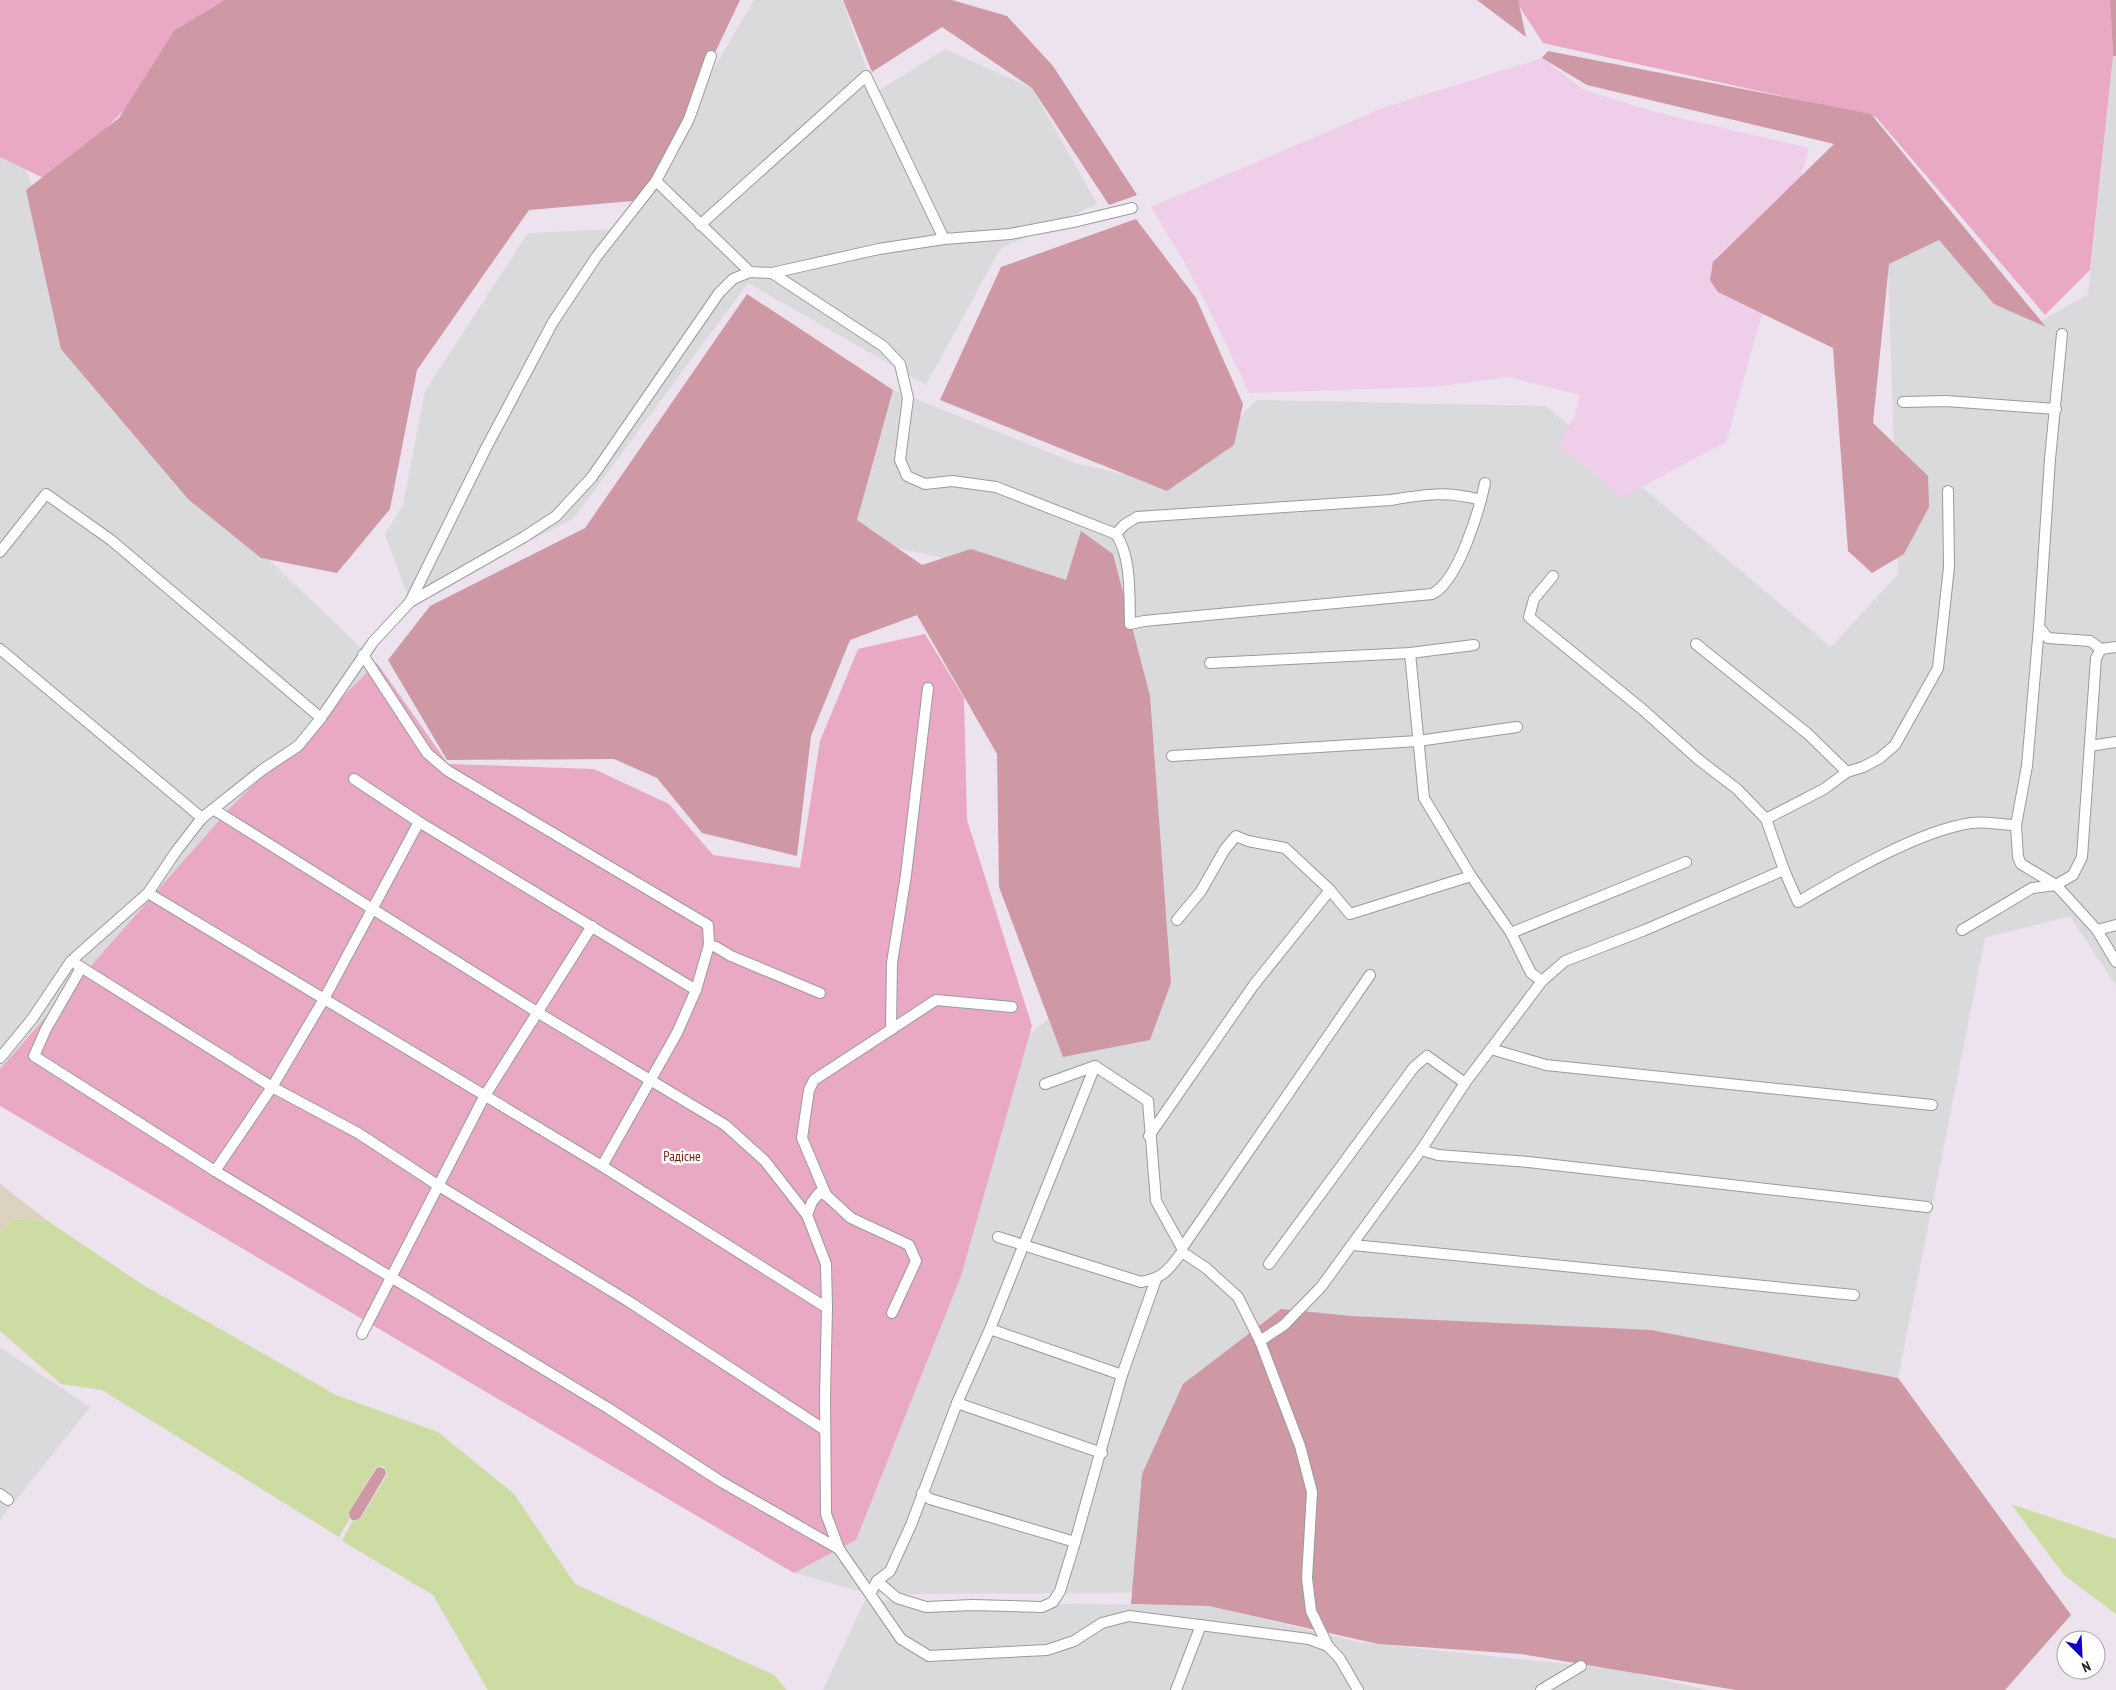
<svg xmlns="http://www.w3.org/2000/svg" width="2116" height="1690" viewBox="0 0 2116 1690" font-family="'PT Sans Narrow',sans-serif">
	<rect width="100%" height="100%" fill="#ece3ef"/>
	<g fill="#dadadc">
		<polygon points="754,0 842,0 875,93 945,49 1032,88 1097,204 1000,249 926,385 748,283 573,519 410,602 385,534 403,505 425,391 528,233 619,229"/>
		<polygon points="2113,56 2116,56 2116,985 2070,916 1985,938 1898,1378 1281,1309 1135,1593 870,1594 794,1573 856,1540 1030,1034 1167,920 1097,591 850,538 893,390 1076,463 1174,486 1256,400 1546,406 1831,647 1898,574 1888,264 1939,240 2041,321 2088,294"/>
		<polygon points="0,156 26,169 110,408 377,663 127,925 0,1069"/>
		<polygon points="0,1347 90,1407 0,1520"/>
		<polygon points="865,1600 1209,1606 1358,1642 1622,1670 1707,1690 823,1690"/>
	</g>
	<polygon fill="#eecee9" points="1542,58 1584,90 1659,113 1809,148 1726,442 1621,498 1594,473 1558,446 1574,417 1580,395 1509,377 1433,387 1249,393 1215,321 1182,258 1151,207 1383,108"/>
	<g fill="#e9a9c4">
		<polygon points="0,0 235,0 52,182 0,157"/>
		<polygon points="1515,0 2110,0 2113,56 2090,270 2045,315 1876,117 1543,43"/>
		<polygon points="925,634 964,698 967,820 1032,1026 961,1276 856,1540 794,1573 0,1106 0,1069 231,807 377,663 448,764 594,769 669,804 713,855 800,868 820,741 858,649"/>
	</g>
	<g fill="#ce98a4">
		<polygon points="225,0 740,0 645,200 529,210 417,370 390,509 337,573 261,558 188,499 61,349 26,190 119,118 174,31"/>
		<polygon points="843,0 952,0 1007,16 1053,66 1137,195 1109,205 1032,88 942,27 872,72"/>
		<polygon points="1477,0 1518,0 1526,37"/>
		<polygon points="2110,0 2116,0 2116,56 2113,56"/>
		<polygon points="1548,51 1871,114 2046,327 1994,304 1939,240 1889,264 1873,423 1928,476 1929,507 1904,554 1872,573 1848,551 1833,348 1718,292 1710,280 1713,262 1834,144 1587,85 1542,58"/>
		<polygon points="1136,219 1196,298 1243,404 1234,445 1167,491 940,400 1001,267"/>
		<polygon points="747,294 893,390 857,520 922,565 971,549 1066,580 1081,531 1113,554 1150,696 1171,983 1150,1040 1063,1057 999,887 997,754 917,615 850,640 811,736 797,856 702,833 657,778 614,759 447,760 388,660 430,606 585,528"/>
		<polygon points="1281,1309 1351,1316 1651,1330 1898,1378 2071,1615 2005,1690 1736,1690 1521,1654 1378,1644 1209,1606 1131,1604 1142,1474 1183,1384"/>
		<polygon points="379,1467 385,1469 386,1474 360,1518 357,1520 352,1520 349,1517 349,1512 376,1469"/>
	</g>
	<polygon fill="#ddd1c0" points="0,1184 48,1221 14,1219 0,1231"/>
	<g fill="#ccdca3">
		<polygon points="14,1219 48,1221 143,1285 336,1395 438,1432 514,1494 575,1584 774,1675 787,1690 488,1690 433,1595 342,1541 353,1520 360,1519 387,1475 385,1467 379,1466 375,1469 349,1512 350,1518 339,1537 102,1390 61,1384 0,1331 0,1231"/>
		<polygon points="2011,1504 2116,1539 2116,1614 2065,1576"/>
	</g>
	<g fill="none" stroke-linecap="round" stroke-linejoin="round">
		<g stroke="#9a9a9a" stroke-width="12">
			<g id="minor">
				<polyline points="656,181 750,272"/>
				<polyline points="700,225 866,76 944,239"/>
				<path d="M772 273 883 346 900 364 908 398 900 460 907 476 925 484 952 481 996 487 1116 534C1132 558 1129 596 1130 624L1144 621 1432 594C1458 582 1479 511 1485 483"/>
				<polyline points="2062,334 2050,459 2039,627 2048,638 2090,641 2101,649"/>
				<polyline points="1903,402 1946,401 2056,409"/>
				<path d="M1116 534 1124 525 1137 517 1391 500C1426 494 1447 491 1481 500"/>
				<polyline points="0,552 46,494 111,540 321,718"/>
				<path d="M1553 576 1534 599 1529 617 1642 709 1699 760 1737 789 1766 819 1784 870 1798 902C1844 875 1918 831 1971 823 1985 821 2002 825 2016 825L2018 857 2021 864 2056 885 2097 930 2116 962"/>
				<polyline points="410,602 524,537 556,516 592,477 719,293 733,279 750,272 772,273 879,249 944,239 1010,234 1078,221 1132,208"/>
				<polyline points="1696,644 1808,734 1847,772"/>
				<polyline points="0,649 202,818"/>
				<polyline points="1410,653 1424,798 1471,876 1511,933 1531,973 1542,981"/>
				<polyline points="363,655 427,753 448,771 708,925 709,945 716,947 731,956 820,993"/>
				<polyline points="1210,663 1410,653 1474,645"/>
				<polyline points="2090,746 2116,742"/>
				<polyline points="1172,756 1418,741 1517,727"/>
				<polyline points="354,779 419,822 696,990"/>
				<polyline points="213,809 537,1012 725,1125 765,1161 807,1215 826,1264 827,1308 825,1397 826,1514 839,1549 901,1639 929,1656 1047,1650 1074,1641 1102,1623 1129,1616 1309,1639 1328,1646 1340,1659 1358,1690"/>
				<polyline points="1766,819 1824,789 1847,772 1863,767 1880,758 1895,745 1938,668 1949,567 1948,491"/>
				<polyline points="2016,825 2027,766 2039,627"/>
				<polyline points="148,893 602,1166 827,1308"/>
				<polyline points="1177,920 1201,891 1225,849 1236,836 1248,841 1285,848 1330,890 1350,914 1471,876"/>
				<polyline points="1962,930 2032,888 2056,885 2073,875 2082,857 2096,658 2101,649 2116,647"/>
				<polyline points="2097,930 2116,925"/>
				<polyline points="1511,933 1686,862"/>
				<polyline points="76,964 272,1087 358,1133 439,1186 628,1301 825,1430"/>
				<polyline points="81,968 46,1029 34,1056 215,1171 608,1408 720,1481 839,1549"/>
				<polyline points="891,1030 892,963 906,875 928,688"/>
				<polyline points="1491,1049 1546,1065 1932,1105"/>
				<polyline points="0,1058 32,1019 71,961 148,893 177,850 202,818 262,770 298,746 321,718 373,642 410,602 486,448 553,322 597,256 656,181 689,119 711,56"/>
				<polyline points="1045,1084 1095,1066 1148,1101 1156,1201 1182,1248 1182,1252 1206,1268 1238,1297 1260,1341 1300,1446 1312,1492 1307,1578 1311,1611 1328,1646"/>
				<polyline points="1149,1136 1253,986 1330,890"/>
				<polyline points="1421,1150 1438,1155 1528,1162 1927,1207"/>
				<polyline points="602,1166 677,1033 696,990 709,945"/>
				<polyline points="215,1171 272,1087 324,999 419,822"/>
				<polyline points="826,1195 802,1138 809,1090 814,1080 936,1000 1012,1007"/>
				<polyline points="807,1215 812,1202 819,1193 826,1195 851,1218 909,1245 916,1261 892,1313"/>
				<path d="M998 1237 1141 1282C1164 1278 1169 1269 1182 1252"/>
				<polyline points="1353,1245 1854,1295"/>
				<polyline points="1182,1248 1370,975"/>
				<polyline points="1269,1264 1414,1067 1427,1056 1465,1083"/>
				<polyline points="990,1329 1122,1375"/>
				<polyline points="362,1334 484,1097 592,926"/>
				<polyline points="1260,1341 1284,1325 1321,1287 1421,1150 1465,1083 1542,981 1565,961 1645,930 1784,870"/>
				<polyline points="957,1403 1102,1453"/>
				<polyline points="922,1493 930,1499 1075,1542"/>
				<polyline points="0,1494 8,1500"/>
				<polyline points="877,1581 897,1598 926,1607 973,1605 1042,1607 1053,1602 1060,1591 1075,1542 1122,1375 1156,1279"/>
				<polyline points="870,1594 877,1581 890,1571 911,1525 957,1403 990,1329 1095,1066"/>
				<polyline points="1176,1690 1201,1625"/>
				<polyline points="1541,1690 1581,1666"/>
			</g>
		</g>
		<use href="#minor" stroke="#fff" stroke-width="10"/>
	</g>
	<g text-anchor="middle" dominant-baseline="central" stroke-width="5" stroke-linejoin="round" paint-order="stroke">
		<g font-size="14" fill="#7b1c0b" stroke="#fff">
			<text x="682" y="1156">Радісне</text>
		</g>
	</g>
	<g transform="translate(2081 1655) rotate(156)"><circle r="24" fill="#ffffff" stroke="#a5a5a5"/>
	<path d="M0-4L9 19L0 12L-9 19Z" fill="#0e00cb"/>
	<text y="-8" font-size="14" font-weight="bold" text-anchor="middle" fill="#1d1d1d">N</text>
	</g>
</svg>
